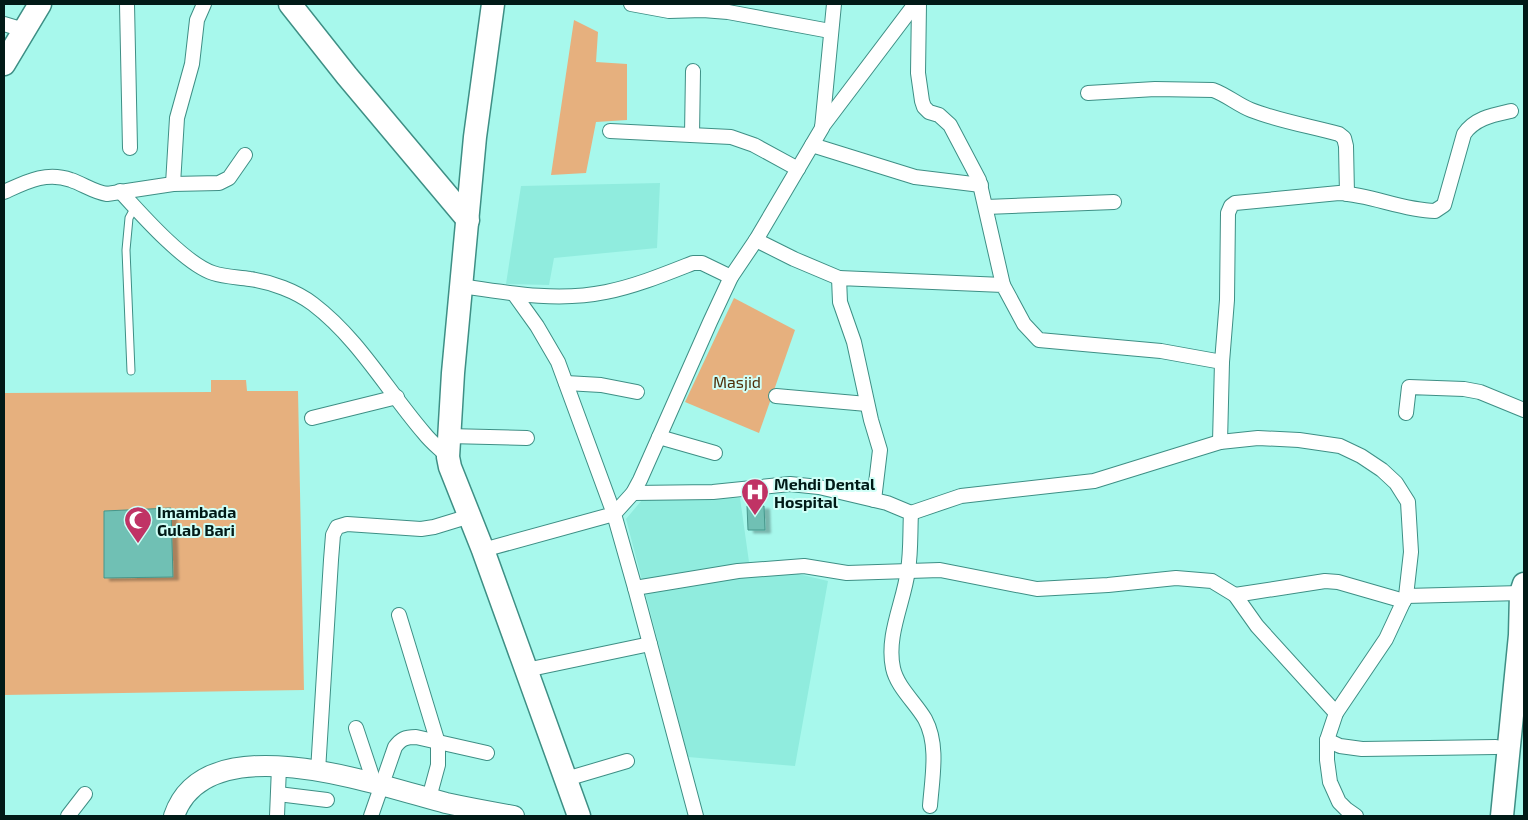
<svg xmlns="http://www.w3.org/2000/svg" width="1528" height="820" viewBox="0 0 1528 820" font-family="'Exo 2',sans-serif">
	<defs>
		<filter id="shadow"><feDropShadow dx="5.5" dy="3" stdDeviation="1" flood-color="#0004"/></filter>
	</defs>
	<rect width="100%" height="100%" fill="#a7f8ec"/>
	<g fill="#90ecde">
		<polygon points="660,183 657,248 554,258 549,285 506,284 521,186"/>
		<polygon points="740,498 749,562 828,581 795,766 688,757 626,519 642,500"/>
	</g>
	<g fill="#e6b07e">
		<polygon points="574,20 598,32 596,62 627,64 627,120 596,122 586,173 551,175"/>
		<polygon points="734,298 795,330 759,433 685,402"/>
		<polygon points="211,380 246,380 247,391 298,391 304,690 4,695 4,393 211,392"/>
	</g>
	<g fill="#70c0b4" stroke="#45968b" filter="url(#shadow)">
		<polygon points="747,506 764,506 765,530 748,530"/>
		<polygon points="171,508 173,577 104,578 104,511"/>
	</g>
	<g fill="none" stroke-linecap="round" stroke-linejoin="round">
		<g stroke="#3e8f85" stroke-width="9">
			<polyline id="lane" points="131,371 126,250 129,218 135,207"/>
		</g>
		<g stroke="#3e8f85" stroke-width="16">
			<g id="street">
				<polyline points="127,4 130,148"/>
				<polyline points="631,4 669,11 703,10 728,12 830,31"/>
				<polyline points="919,4 918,73 922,101 924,107 929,112 939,115 950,125 979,180 1003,285"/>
				<polyline points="4,24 24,30"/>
				<path d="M1088 93 1155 89 1213 90C1227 95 1238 105 1251 110 1279 121 1310 126 1339 134L1344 138 1346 146 1347 194"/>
				<polyline points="822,127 915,4"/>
				<polyline points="610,131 731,137 754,145 798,169"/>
				<polyline points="692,135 693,71"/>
				<polyline points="812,145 915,177 981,185"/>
				<polyline points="173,184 177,118 192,64 197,20 204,4"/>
				<path d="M120 191C140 213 185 264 213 273 225 277 238 277 250 279 271 282 296 291 313 304 359 339 387 390 424 433 431 442 440 449 448 457"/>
				<path d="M4 192C26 182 46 171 71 180 83 184 94 192 107 194L173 184 219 183 229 178 245 155"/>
				<polyline points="986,207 1114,202"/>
				<polyline points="756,240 794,259 839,278"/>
				<path d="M461 286C508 293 558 302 606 292 636 286 665 274 693 263H702L731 277"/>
				<path d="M1222 362 1227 300 1228 213 1231 206 1235 203 1339 193C1372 195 1402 210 1435 211L1444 205 1464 134C1475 118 1493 115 1511 111"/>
				<polyline points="566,383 601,385 637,392"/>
				<polyline points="776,396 867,404"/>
				<polyline points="1406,413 1409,387 1464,389 1480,392 1524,410"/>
				<polyline points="312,418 397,397"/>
				<polyline points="448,436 527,438"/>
				<polyline points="659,437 715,453"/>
				<path d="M633 493 713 492 790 484 819 487 887 503 911 513C910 532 911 552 908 570 904 602 886 635 893 668 897 687 915 702 925 719 939 745 932 778 930 806"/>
				<polyline points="874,500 880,450 871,420 854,342 840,302 839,278 1003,285 1024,324 1039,340 1161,351 1222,362 1220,442"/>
				<polyline points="911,513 961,496 1094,481 1220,442 1258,438 1299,440 1340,446 1361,456 1382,470 1396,483 1408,502 1411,552 1406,596 1386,639 1336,713 1327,740 1327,760 1330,782 1339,802 1346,809 1356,816"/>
				<polyline points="483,550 614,514 558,362 537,326 514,294"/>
				<polyline points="635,588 738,571 804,566 847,573 940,570 1037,589 1108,585 1176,578 1212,581 1235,595 1257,626 1336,713"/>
				<polyline points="1235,595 1325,581 1338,582 1404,601"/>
				<polyline points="1406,596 1521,593"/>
				<polyline points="399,615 438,743 438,765 429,798"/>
				<polyline points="526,670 650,644"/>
				<polyline points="356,728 374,782"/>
				<polyline points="1327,740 1340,746 1362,749 1496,747"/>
				<polyline points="318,771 331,560 333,535 337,527 347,524 421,529 434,527 470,516"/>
				<polyline points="566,779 627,761"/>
				<polyline points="278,794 327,800"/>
				<polyline points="68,816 85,794"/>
				<polyline points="277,816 279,767"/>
				<path d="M371 816 395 747C401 739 405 737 416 737L487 753"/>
				<polyline points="696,816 635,588 614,514 633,493 640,480 710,322 731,277 756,240 822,128 834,4"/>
			</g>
		</g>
		<g stroke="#3e8f85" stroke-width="22">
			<path id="secondary" d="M174 816C206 722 380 786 446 803 469 808 491 812 514 816"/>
		</g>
		<g stroke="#3e8f85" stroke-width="25">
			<g id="primary">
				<polyline points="290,4 347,76 468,220"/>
				<polyline points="493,4 475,137 453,373 448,457 450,467 483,550 579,816"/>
				<polyline points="4,64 40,4"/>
				<polyline points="1502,816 1520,635 1521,593 1524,584"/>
			</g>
		</g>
		<use href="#lane" stroke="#fff" stroke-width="7"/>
		<use href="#street" stroke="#fff" stroke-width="14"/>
		<use href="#secondary" stroke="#fff" stroke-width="20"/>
		<use href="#primary" stroke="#fff" stroke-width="22"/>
	</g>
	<defs>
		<g id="hospital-pin" transform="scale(1.4375)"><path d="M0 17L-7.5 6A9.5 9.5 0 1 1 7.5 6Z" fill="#c03365" stroke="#d0fff7"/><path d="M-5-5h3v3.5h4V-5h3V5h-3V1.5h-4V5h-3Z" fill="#fff"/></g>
		<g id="mosque-pin" transform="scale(1.4375)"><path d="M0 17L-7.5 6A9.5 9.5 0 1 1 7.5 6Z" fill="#c03365" stroke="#d0fff7"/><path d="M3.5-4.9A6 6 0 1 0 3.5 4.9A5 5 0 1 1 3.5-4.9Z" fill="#fff"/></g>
	</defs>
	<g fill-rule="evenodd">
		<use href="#hospital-pin" x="755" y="492"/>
		<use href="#mosque-pin" x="138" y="520"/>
	</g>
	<g text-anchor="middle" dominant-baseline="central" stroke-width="4" stroke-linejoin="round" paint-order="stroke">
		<g font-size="16" fill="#4e2e09" stroke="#d0fff7">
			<text x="737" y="381">Masjid</text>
		</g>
		<g font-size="16" font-weight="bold" fill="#011a17" stroke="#d0fff7" text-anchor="start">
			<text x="774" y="483">Mehdi Dental<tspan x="774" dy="18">Hospital</tspan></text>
			<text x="157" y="511">Imambada<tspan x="157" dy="18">Gulab Bari</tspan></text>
		</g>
	</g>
	<rect width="1528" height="820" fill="none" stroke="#011a17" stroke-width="10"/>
</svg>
